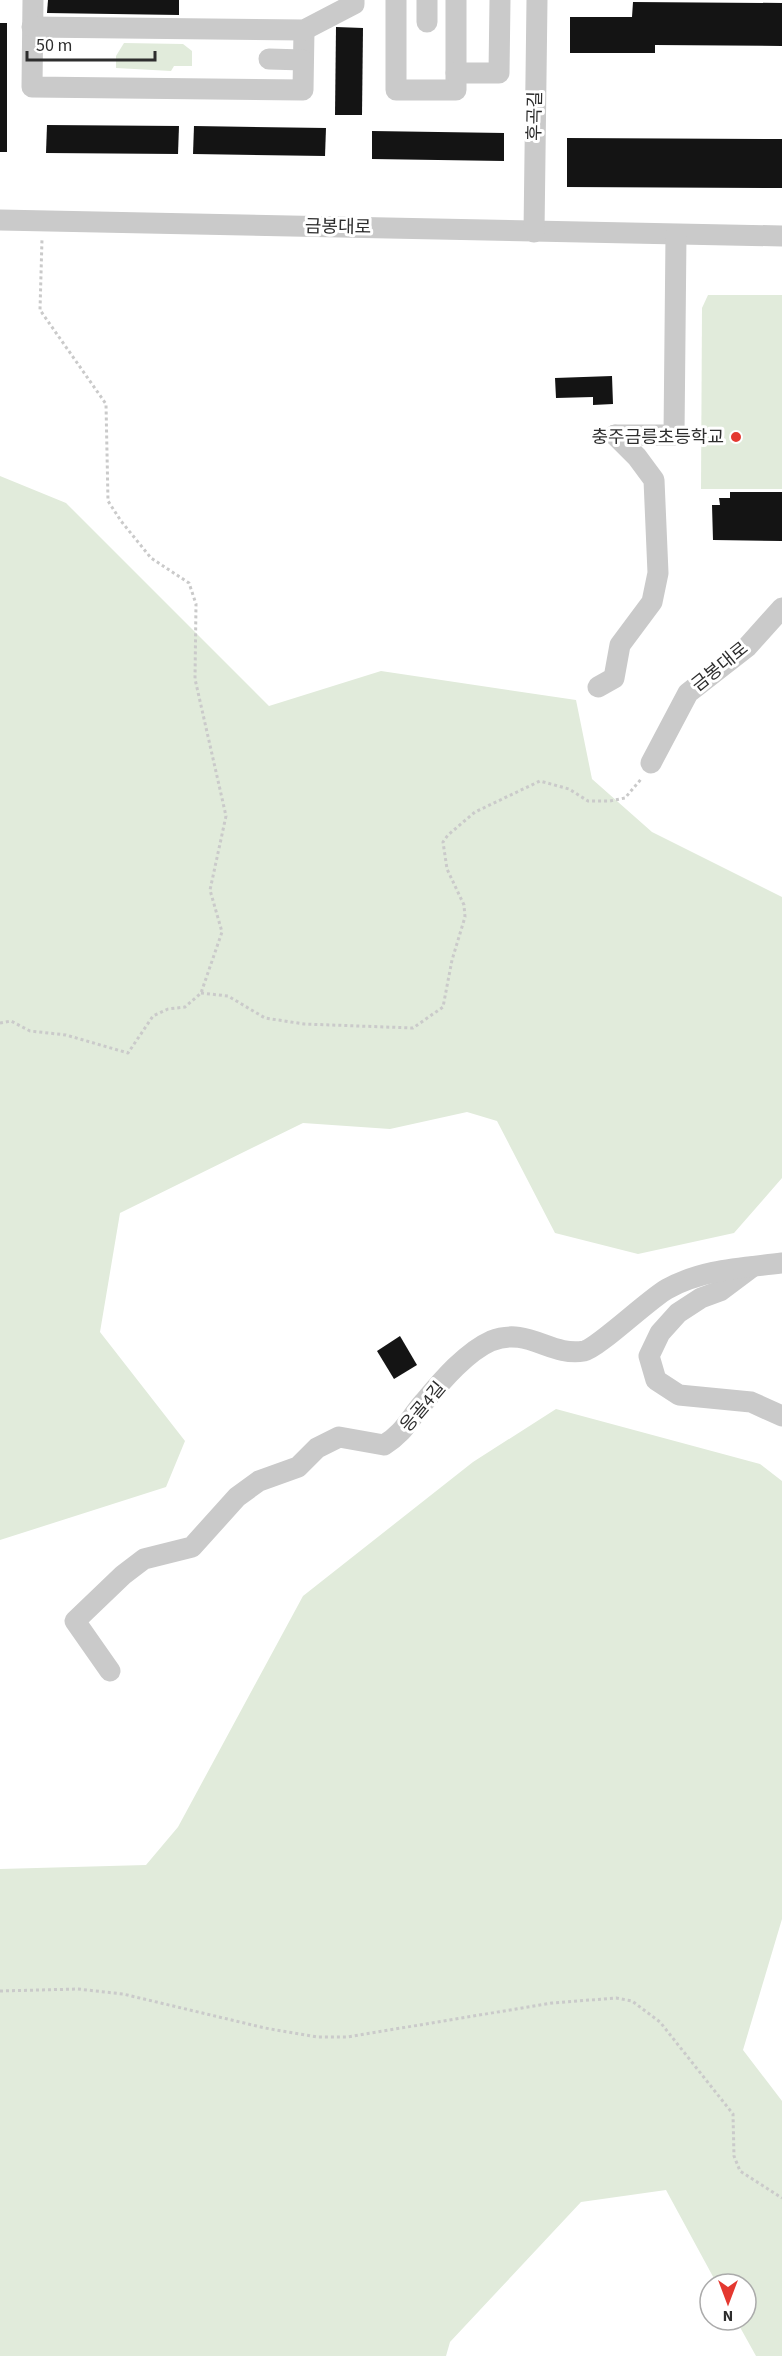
<svg xmlns="http://www.w3.org/2000/svg" width="782" height="2356" viewBox="0 0 782 2356" font-family="'Source Sans 3','Noto Sans KR',sans-serif">
	<rect width="100%" height="100%" fill="#fff"/>
	<g fill="#e1ebdb">
		<polygon points="124,43 183,44 192,51 192,66 174,66 171,71 116,68 116,56"/>
		<polygon points="708,295 782,295 782,489 701,489 702,308"/>
		<polygon points="0,476 66,503 269,706 381,671 576,700 592,779 652,832 782,897 782,1178 734,1233 638,1254 555,1233 497,1121 467,1112 390,1129 303,1123 120,1213 100,1332 185,1441 166,1487 0,1540"/>
		<polygon points="556,1409 760,1464 782,1481 782,1919 743,2050 782,2101 782,2356 756,2356 736,2320 746,2320 746,2284 717,2284 666,2190 581,2202 450,2342 446,2356 0,2356 0,1869 146,1865 178,1827 303,1596 473,1462"/>
	</g>
	<g fill="#141414">
		<polygon points="48,0 179,0 179,15 47,13"/>
		<polygon points="633,2 782,3 782,46 655,45 655,53 570,53 570,17 632,17"/>
		<rect x="0" y="23" width="7" height="129"/>
		<polygon points="336,27 363,28 362,115 335,115"/>
		<polygon points="47,125 179,126 178,154 46,153"/>
		<polygon points="194,126 326,128 325,156 193,154"/>
		<polygon points="372,131 504,133 504,161 372,159"/>
		<polygon points="567,138 782,139 782,188 567,187"/>
		<polygon points="612,376 613,404 593,405 593,397 556,398 555,378"/>
		<polygon points="730,492 782,492 782,541 713,540 712,505 720,505 719,498 730,498"/>
		<polygon points="400,1336 417,1365 394,1379 377,1351"/>
	</g>
	<g fill="none" stroke-linecap="round" stroke-linejoin="round">
		<g stroke="#cacaca" stroke-width="3" stroke-dasharray="3 3" stroke-linecap="butt">
			<polyline points="201,993 228,996 265,1018 304,1024 413,1028 443,1007 452,960 465,917 464,905 447,869 443,842 448,835 475,812 540,781 569,789 588,801 610,801 625,798 642,778"/>
			<polyline points="0,1023 11,1021 30,1031 66,1035 128,1053 153,1016 168,1009 185,1007 201,993 222,932 210,890 226,816 195,679 196,604 189,583 151,558 121,521 108,501 106,404 40,310 42,239"/>
			<polyline points="0,1991 78,1989 123,1994 265,2028 317,2037 347,2037 552,2003 616,1998 632,2001 660,2022 733,2114 734,2156 740,2171 782,2198"/>
		</g>
		<g stroke="#cacaca" stroke-width="21">
			<polyline points="33,0 32,87 303,90 304,30"/>
			<polyline points="396,0 396,90 456,90 456,0"/>
			<polyline points="427,0 427,22"/>
			<polyline points="32,27 304,30 354,4 354,0"/>
			<polyline points="269,59 303,60"/>
			<polyline points="456,73 499,73 500,0"/>
			<polyline points="0,220 782,236"/>
			<polyline points="534,232 537,0"/>
			<polyline points="615,435 674,435 676,235"/>
			<polyline points="598,687 614,678 620,645 652,602 658,573 654,480 637,457 615,435"/>
			<polyline points="651,763 688,693 747,647 782,608"/>
			<polyline points="752,1267 720,1291 701,1298 678,1313 660,1333 649,1356 656,1380 679,1395 751,1402 782,1416"/>
			<path d="M110 1671 75 1621 123 1575 144 1559 192 1547 237 1497 259 1481 298 1467 317 1448 339 1437 384 1445C405 1432 409 1419 424 1402 441 1382 466 1352 491 1341 528 1326 550 1357 584 1351 598 1348 649 1299 667 1289 703 1269 743 1268 782 1263"/>
		</g>
	</g>
	<circle fill="#e43830" stroke="#fff" stroke-width="2" cx="736" cy="437" r="6"/>
	<g text-anchor="middle" dominant-baseline="central" stroke-width="6" stroke-linejoin="round" paint-order="stroke">
		<g font-size="18" fill="#2d2d2d" stroke="#fff">
			<text transform="translate(535 116) rotate(-89)">후곡길</text>
			<text transform="translate(338 227) rotate(1)">금봉대로</text>
			<text transform="translate(720 667) rotate(-39)">금봉대로</text>
			<text transform="translate(423 1407) rotate(-50)">응골4길</text>
		</g>
		<g font-size="18" fill="#2d2d2d" stroke="#fff" text-anchor="end">
			<text x="724" y="437">충주금릉초등학교</text>
		</g>
	</g>
	<g transform="translate(728 2302) rotate(180)"><circle r="28" fill="#ffffff" stroke="#ababab" stroke-width="1.5"/>
	<path d="M0-4.5L10 22L0 15L-10 22Z" fill="#e43830"/>
	<text y="-9" font-size="16" font-weight="bold" text-anchor="middle" fill="#2d2d2d">N</text>
	</g>
	<path d="M27 51v9h128v-9" fill="none" stroke="#2d2d2d" stroke-width="3"/>
	<text x="36" y="51" font-size="18" fill="#2d2d2d" stroke="#ffffff" stroke-width="4.5" paint-order="stroke">50 m</text>
</svg>
